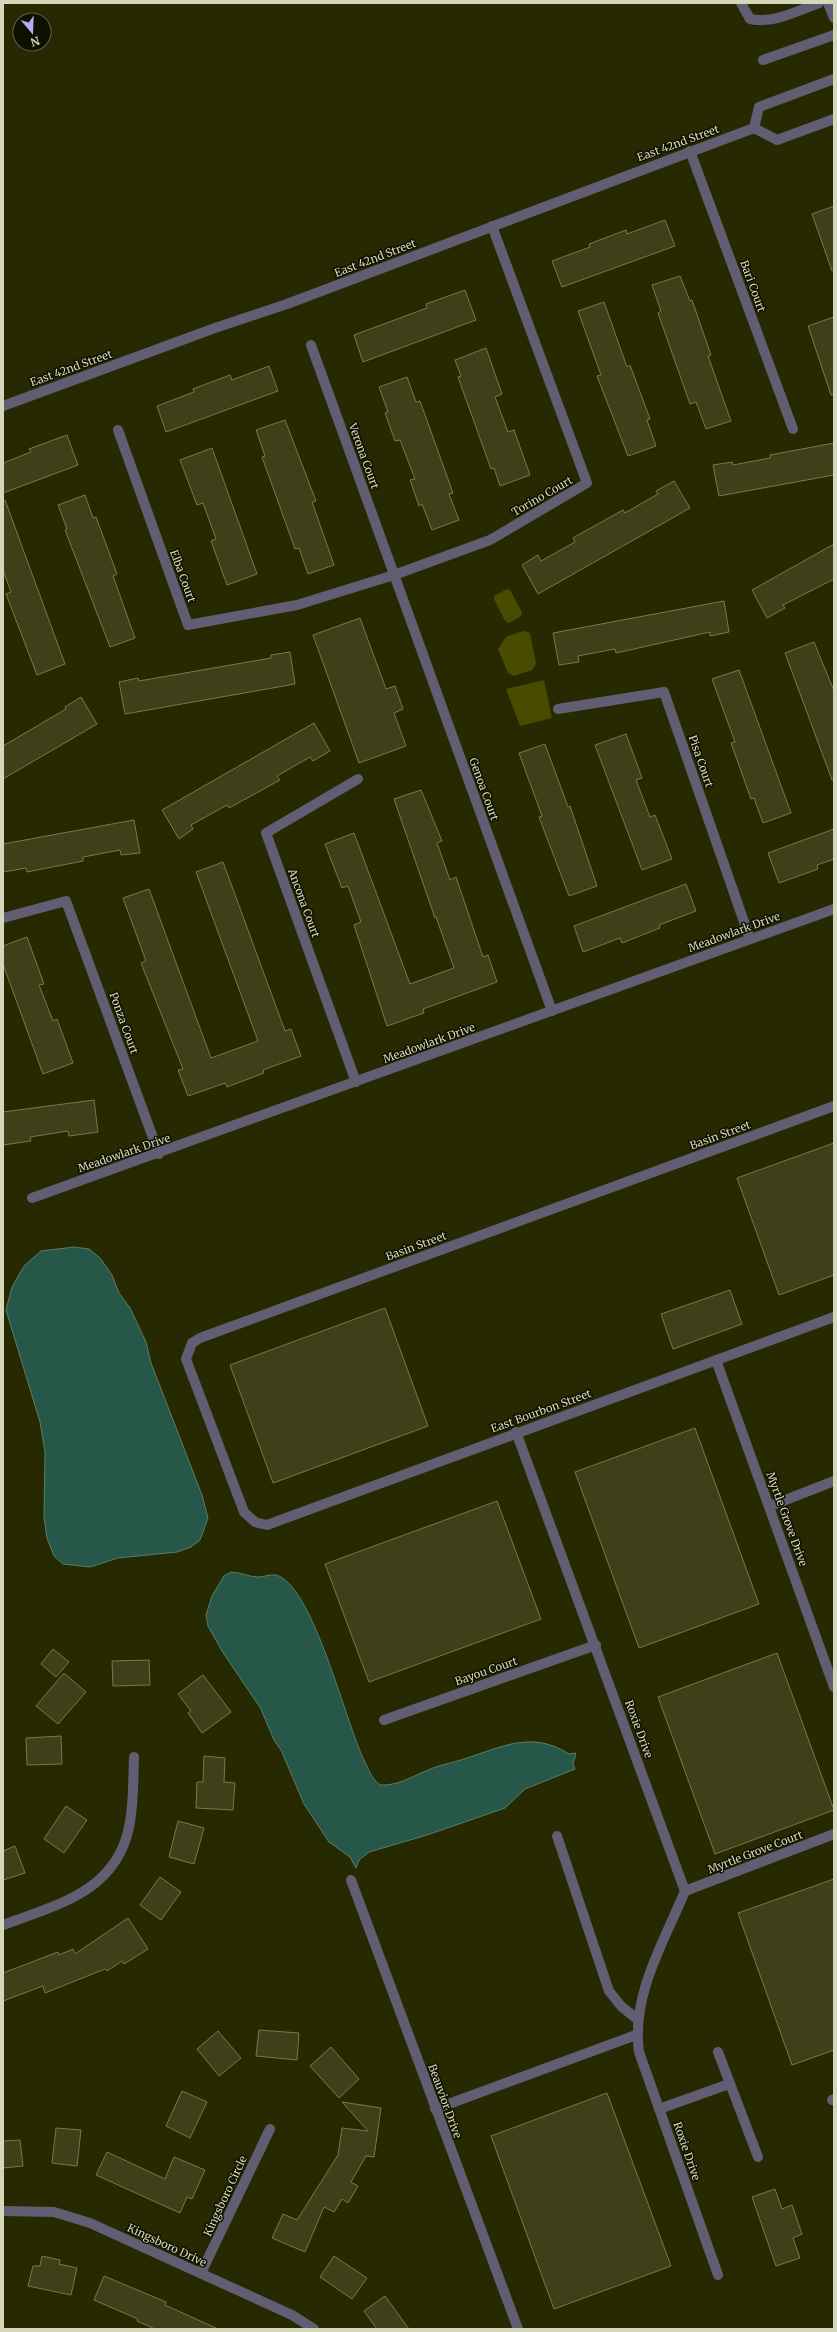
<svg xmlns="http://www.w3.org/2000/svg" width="837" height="2332" viewBox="0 0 837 2332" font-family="Merriweather,serif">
	<rect width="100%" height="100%" fill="#272900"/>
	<g fill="#494c00">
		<polygon points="507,589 510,590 522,612 521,616 509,623 505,621 494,599 494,596"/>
		<polygon points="523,631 530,633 536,664 532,670 514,676 508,673 498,649 506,637"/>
		<polygon points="544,680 552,718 520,726 506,689"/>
	</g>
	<g fill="#265749" stroke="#5a7d6b">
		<polygon points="74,1247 89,1249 100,1258 112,1275 119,1293 130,1308 146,1342 151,1363 202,1495 208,1518 200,1540 191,1547 177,1552 118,1558 90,1567 63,1564 54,1556 47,1538 44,1517 45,1452 40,1422 6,1310 12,1287 24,1266 41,1251"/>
		<path d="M231 1572C240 1572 249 1577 258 1577 265 1577 271 1573 279 1576 315 1593 345 1721 364 1760 369 1770 371 1778 380 1785 397 1786 411 1777 426 1771 438 1765 452 1763 464 1759 502 1747 532 1730 569 1754L576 1753 573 1764 575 1769 525 1789 505 1808 427 1835 369 1852 359 1860 356 1868 350 1857 329 1842 304 1804 281 1750 274 1740 261 1709 222 1651 208 1626 206 1615 212 1596 224 1576Z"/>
	</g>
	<g fill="#3e4019" stroke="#787b43">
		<polygon points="834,206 834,270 832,271 812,214"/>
		<polygon points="665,220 675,246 562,287 552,261 590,247 589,244 626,230 627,234"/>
		<polygon points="680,276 690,301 692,300 711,355 708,356 731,421 706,429 696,402 690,404 658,313 661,311 652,285"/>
		<polygon points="465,290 476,320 363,362 354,335 427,308 426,304"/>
		<polygon points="604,302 627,367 630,365 650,419 647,420 656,446 628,456 597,376 601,375 578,311"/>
		<polygon points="834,317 834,395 831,395 808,326"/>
		<polygon points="486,348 502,394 495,397 508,432 514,430 530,475 500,486 494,468 491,469 458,377 461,376 455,360"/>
		<polygon points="269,366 278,391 166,432 157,406 194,392 193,389 230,375 232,380"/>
		<polygon points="407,377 416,402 420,401 453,493 449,494 459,520 432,530 422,504 419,506 410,480 415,479 400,440 395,441 385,413 388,412 379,387"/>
		<polygon points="285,420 316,501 312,502 334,565 308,574 299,548 295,549 262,457 265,456 256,430"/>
		<polygon points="67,435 78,465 3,493 3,463 31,452 29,449"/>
		<polygon points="834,443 834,475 719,496 713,465 732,462 733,465 770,458 770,455"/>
		<polygon points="212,448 257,574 227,585 211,541 216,539 203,503 197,505 180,460"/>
		<polygon points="674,481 690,508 538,594 522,565 538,555 541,561 575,542 573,538 623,510 625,513 658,494 656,491"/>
		<polygon points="85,495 93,518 96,517 117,574 113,576 135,638 110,647 65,530 67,529 58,505"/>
		<polygon points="3,500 5,500 65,664 37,675 6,594 11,592 3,570"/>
		<polygon points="834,544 834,579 783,605 785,608 767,618 752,590"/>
		<polygon points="724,601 729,632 710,636 710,632 616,653 615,649 578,656 579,662 559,665 553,633"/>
		<polygon points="360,618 386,689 395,686 403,709 394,713 406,746 359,763 313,635"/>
		<polygon points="814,642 834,691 834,780 832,780 785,653"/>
		<polygon points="290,652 295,684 125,714 119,682 138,678 139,681 271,658 271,655"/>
		<polygon points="739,670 791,813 763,823 754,798 751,799 731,743 735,742 712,679"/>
		<polygon points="81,697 97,724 3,779 3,746 66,709 65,707"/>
		<polygon points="314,723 330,751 313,761 310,757 277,776 280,780 229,808 227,805 191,825 193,829 179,839 162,810"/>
		<polygon points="626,734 642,778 636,780 650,817 655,815 672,859 642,870 595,745"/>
		<polygon points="545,744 568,807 570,806 597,886 569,896 539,817 542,816 519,753"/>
		<polygon points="421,790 442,841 437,843 450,880 456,877 483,957 488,955 497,982 423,1009 424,1013 387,1026 354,925 361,922 348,886 342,888 325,844 354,833 410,984 454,968 436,917 435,918 394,799"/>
		<polygon points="134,820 140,853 121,855 120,850 83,857 83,861 27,872 26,868 3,872 3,844"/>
		<polygon points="834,829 834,859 817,865 818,869 779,883 768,853"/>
		<polygon points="223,862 285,1031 291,1029 301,1056 263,1070 264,1073 227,1087 225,1083 188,1096 178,1070 183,1069 141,963 146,961 123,898 149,889 211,1058 258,1041 196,872"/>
		<polygon points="686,884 696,911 659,925 660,928 622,943 620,938 583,952 574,926"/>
		<polygon points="27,937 44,984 39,985 53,1021 57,1019 73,1063 43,1074 3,964 3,946"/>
		<polygon points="94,1100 98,1132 69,1136 68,1131 30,1137 31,1141 3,1145 3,1112"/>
		<polygon points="834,1143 834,1275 779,1295 737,1178"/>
		<polygon points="730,1290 742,1324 673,1349 661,1314"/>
		<polygon points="385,1308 428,1426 273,1483 230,1365"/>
		<polygon points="695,1428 759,1604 639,1648 575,1472"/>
		<polygon points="497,1501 541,1619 369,1682 325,1564"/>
		<polygon points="53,1649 69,1662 56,1677 41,1664"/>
		<polygon points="777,1653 834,1810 715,1854 658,1697"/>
		<polygon points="149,1660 150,1685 113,1686 112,1661"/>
		<polygon points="64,1673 86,1692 58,1724 36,1706"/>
		<polygon points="203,1675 231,1712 202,1733 188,1713 191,1711 178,1694"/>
		<polygon points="61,1736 62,1764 27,1765 26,1738"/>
		<polygon points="204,1756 225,1758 224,1782 235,1783 233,1810 196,1808 197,1782 203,1782"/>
		<polygon points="66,1806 87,1820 64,1853 44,1839"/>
		<polygon points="178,1821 204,1828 194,1864 169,1857"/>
		<polygon points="15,1846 25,1873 3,1880 3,1851"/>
		<polygon points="160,1877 181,1892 161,1920 140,1905"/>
		<polygon points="834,1879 834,2050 792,2065 738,1913"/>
		<polygon points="128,1918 148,1949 124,1964 122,1961 107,1971 105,1969 45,1993 43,1986 3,2001 3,1973 58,1952 59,1955 73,1949 75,1954"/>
		<polygon points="259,2030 299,2033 297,2060 256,2056"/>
		<polygon points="218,2031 241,2058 219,2076 197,2049"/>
		<polygon points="331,2047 359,2079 339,2098 310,2066"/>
		<polygon points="182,2091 207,2102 190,2138 166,2126"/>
		<polygon points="607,2093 671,2266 554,2309 491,2136"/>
		<polygon points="342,2102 381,2108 374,2157 366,2156 351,2182 358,2186 348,2203 342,2199 334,2212 324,2207 305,2252 272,2238 283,2214 297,2220 338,2155 342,2128 368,2131"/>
		<polygon points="56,2128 81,2130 77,2166 52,2163"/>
		<polygon points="20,2140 23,2166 3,2168 3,2141"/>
		<polygon points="107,2152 165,2179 174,2157 205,2170 192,2199 187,2197 180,2213 96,2175"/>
		<polygon points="775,2189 782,2209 792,2205 802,2234 793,2238 800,2258 776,2266 752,2197"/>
		<polygon points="42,2256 60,2260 59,2264 77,2268 71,2295 28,2286 33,2266 40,2266"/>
		<polygon points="334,2256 367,2278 352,2299 320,2277"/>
		<polygon points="104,2276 166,2302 165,2305 218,2329 155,2329 137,2321 138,2319 94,2300"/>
		<polygon points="385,2296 409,2329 377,2329 364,2311"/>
	</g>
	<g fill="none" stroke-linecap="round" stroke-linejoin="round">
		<g stroke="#615e74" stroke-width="10">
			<path d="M741 3 750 19C774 24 797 11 819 3"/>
			<polyline points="828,3 834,18"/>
			<polyline points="763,60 834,35"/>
			<polyline points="754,128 759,107 834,79"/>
			<polyline points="690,151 793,429"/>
			<polyline points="311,345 552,1011"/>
			<polyline points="3,406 215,328 287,304 754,128 777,140 834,119"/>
			<polyline points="118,430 188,625 297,605 394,575 490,540 587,483 492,226"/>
			<polyline points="558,709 664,692 750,939"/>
			<polyline points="3,918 66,901 159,1154"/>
			<polyline points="356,1082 266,833 358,779"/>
			<polyline points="834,1106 200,1338 192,1343 186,1359 244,1512 255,1522 267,1525 834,1317"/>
			<polyline points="32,1198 834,909"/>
			<polyline points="716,1360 834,1687"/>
			<path d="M516 1432 685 1891C664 1942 631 1995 639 2052L718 2275"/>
			<polyline points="770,1506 834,1481"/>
			<polyline points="384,1720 596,1645"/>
			<polyline points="557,1836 609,1991 621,2006 637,2019"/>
			<polyline points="351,1880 518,2329"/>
			<polyline points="685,1891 834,1834"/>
			<path d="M3 1925C56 1905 116 1892 129 1827 134 1804 133 1780 134 1757"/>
			<polyline points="718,2052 758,2157"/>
			<polyline points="832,2100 834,2099"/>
			<polyline points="435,2109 636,2035"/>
			<polyline points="659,2109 729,2084"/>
			<polyline points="3,2211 54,2212 90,2223 292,2315 314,2329"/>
			<polyline points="201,2273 270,2129"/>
		</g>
	</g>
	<g text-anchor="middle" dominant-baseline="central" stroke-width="3" stroke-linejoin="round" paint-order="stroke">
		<g font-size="11" fill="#d4d7b9" stroke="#101000">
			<text transform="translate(678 143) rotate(-20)">East 42nd Street</text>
			<text transform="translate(375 258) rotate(-21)">East 42nd Street</text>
			<text transform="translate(753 286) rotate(70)">Bari Court</text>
			<text transform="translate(71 368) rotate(-20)">East 42nd Street</text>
			<text transform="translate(364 456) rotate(70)">Verona Court</text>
			<text transform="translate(542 496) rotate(-30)">Torino Court</text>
			<text transform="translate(183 576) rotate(70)">Elba Court</text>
			<text transform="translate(701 761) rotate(71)">Pisa Court</text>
			<text transform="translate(484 789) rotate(70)">Genoa Court</text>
			<text transform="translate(304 903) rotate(70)">Ancona Court</text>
			<text transform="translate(734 932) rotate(-20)">Meadowlark Drive</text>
			<text transform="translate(124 1023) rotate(70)">Ponza Court</text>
			<text transform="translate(429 1043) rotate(-20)">Meadowlark Drive</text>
			<text transform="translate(720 1135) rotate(-20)">Basin Street</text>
			<text transform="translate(124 1153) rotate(-19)">Meadowlark Drive</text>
			<text transform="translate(416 1246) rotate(-20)">Basin Street</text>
			<text transform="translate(541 1411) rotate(-20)">East Bourbon Street</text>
			<text transform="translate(787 1519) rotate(70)">Myrtle Grove Drive</text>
			<text transform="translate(486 1671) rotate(-19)">Bayou Court</text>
			<text transform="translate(639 1729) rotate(70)">Roxie Drive</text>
			<text transform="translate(755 1852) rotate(-21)">Myrtle Grove Court</text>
			<text transform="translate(445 2101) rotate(70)">Beauvior Drive</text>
			<text transform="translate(687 2151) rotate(71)">Roxie Drive</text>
			<text transform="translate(225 2196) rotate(-65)">Kingsboro Circle</text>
			<text transform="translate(167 2245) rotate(25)">Kingsboro Drive</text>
		</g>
	</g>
	<rect width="837" height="2332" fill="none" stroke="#d4d7b9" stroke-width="8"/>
	<g transform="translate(32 32) rotate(161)"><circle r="19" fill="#101000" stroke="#5e604a"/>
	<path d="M0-3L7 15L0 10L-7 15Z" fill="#b9abf7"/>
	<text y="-6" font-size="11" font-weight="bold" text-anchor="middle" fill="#d4d7b9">N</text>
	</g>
</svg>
